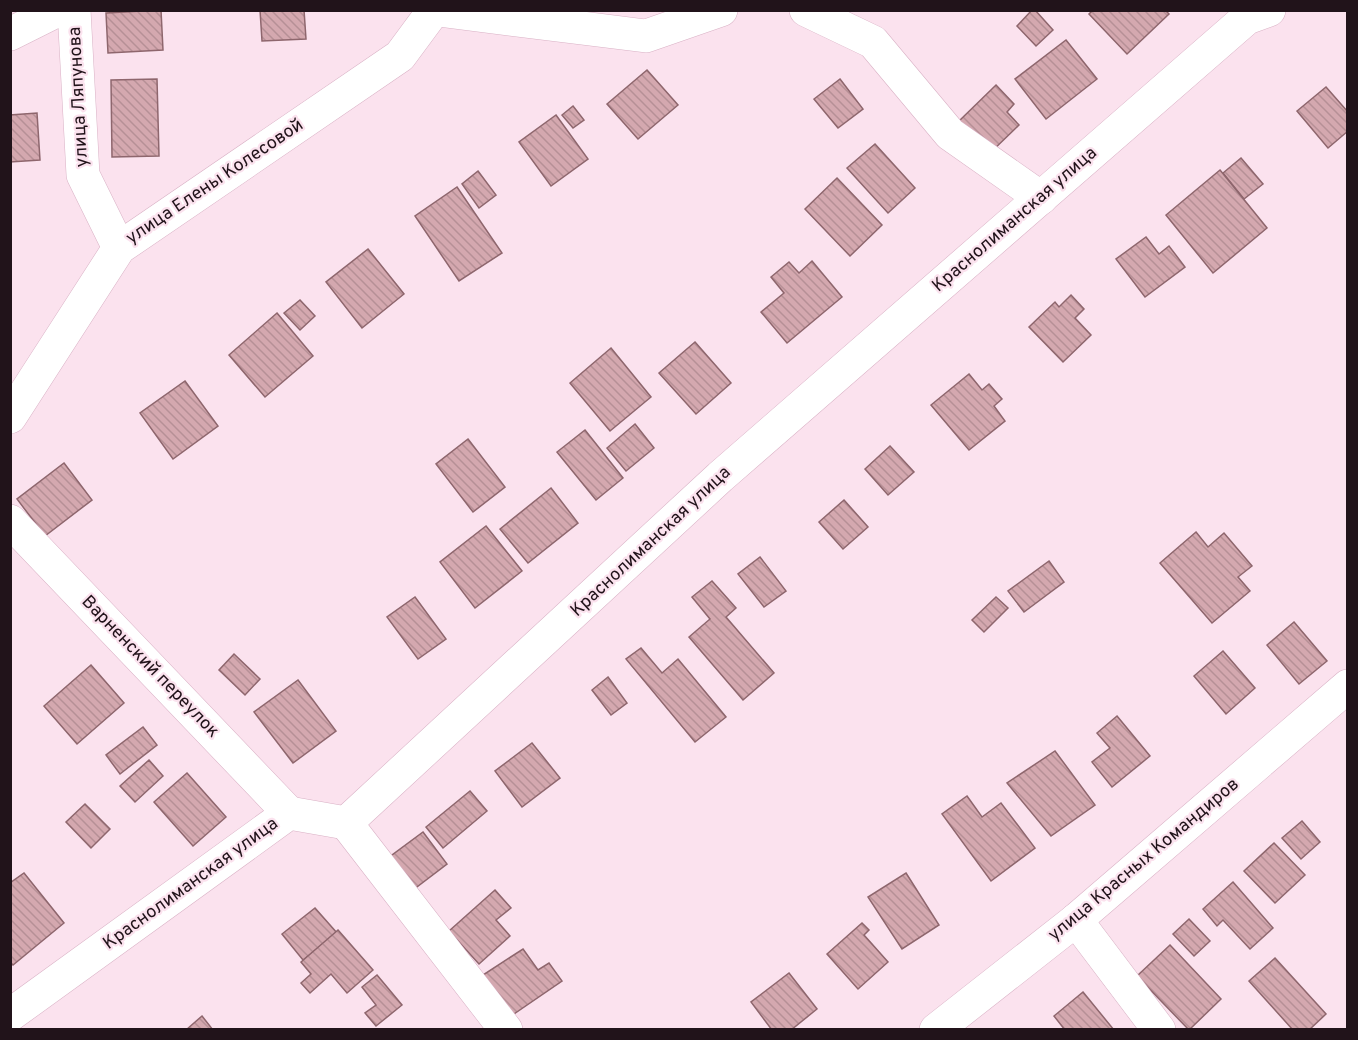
<svg xmlns="http://www.w3.org/2000/svg" width="1358" height="1040" viewBox="0 0 1358 1040" font-family="Overpass,sans-serif">
	<defs>
		<pattern id="building-back-hatch" width="6" height="6" patternUnits="userSpaceOnUse" patternTransform="scale(1.5)"><rect width="6" height="6" fill="#d4a8af"/><path d="M-1 5l2 2M0 0l6 6M5-1l2 2" fill="none" stroke="#b69096"/></pattern>
	</defs>
	<rect width="100%" height="100%" fill="#fbe2ee"/>
	<g fill="url(#building-back-hatch)" stroke="#8e666d" stroke-width="1.5">
		<polygon points="161,10 163,50 108,53 106,13"/>
		<polygon points="260,10 304,10 306,39 262,41"/>
		<polygon points="1032,10 1035,10 1053,30 1036,46 1017,26"/>
		<polygon points="1093,10 1165,10 1169,14 1127,54 1089,14"/>
		<polygon points="1066,40 1097,79 1046,119 1015,79"/>
		<polygon points="647,70 678,105 638,139 607,104"/>
		<polygon points="157,79 159,156 112,157 111,80"/>
		<polygon points="840,79 863,109 838,128 814,99"/>
		<polygon points="996,85 1014,104 1007,112 1019,125 988,155 957,123"/>
		<polygon points="1326,87 1348,112 1348,131 1328,148 1297,111"/>
		<polygon points="573,106 584,120 573,128 562,115"/>
		<polygon points="37,113 40,160 10,162 10,115"/>
		<polygon points="556,115 588,159 551,186 519,142"/>
		<polygon points="875,144 915,188 888,213 847,168"/>
		<polygon points="1241,158 1263,184 1244,199 1223,173"/>
		<polygon points="1220,170 1267,228 1213,273 1166,215"/>
		<polygon points="478,171 496,195 479,208 462,184"/>
		<polygon points="837,178 882,225 850,256 805,209"/>
		<polygon points="457,187 502,253 459,281 415,216"/>
		<polygon points="1146,237 1159,254 1169,246 1185,267 1145,297 1116,259"/>
		<polygon points="368,249 404,294 362,328 326,282"/>
		<polygon points="812,261 842,297 787,343 761,312 784,293 771,277 789,262 799,273"/>
		<polygon points="1071,295 1084,309 1075,318 1091,335 1063,362 1029,327 1055,302 1059,307"/>
		<polygon points="300,300 315,316 300,330 284,313"/>
		<polygon points="277,313 313,356 265,397 229,355"/>
		<polygon points="695,342 731,383 696,414 659,373"/>
		<polygon points="611,348 651,397 610,431 570,383"/>
		<polygon points="969,374 982,390 989,384 1002,399 994,406 1005,421 969,450 931,405"/>
		<polygon points="185,381 218,426 173,459 140,413"/>
		<polygon points="635,424 654,448 626,471 607,448"/>
		<polygon points="585,430 623,478 596,500 557,452"/>
		<polygon points="468,439 505,487 473,512 436,464"/>
		<polygon points="890,446 914,472 888,495 865,469"/>
		<polygon points="64,463 92,500 45,536 17,499"/>
		<polygon points="551,488 578,523 528,563 500,529"/>
		<polygon points="844,500 868,527 843,549 819,522"/>
		<polygon points="486,526 522,571 475,608 440,562"/>
		<polygon points="1196,532 1208,547 1224,533 1252,566 1238,577 1250,591 1212,623 1160,563"/>
		<polygon points="760,557 786,591 764,607 738,574"/>
		<polygon points="1049,561 1064,582 1024,612 1008,591"/>
		<polygon points="712,581 736,608 726,617 774,673 743,700 689,637 710,619 692,597"/>
		<polygon points="415,597 446,639 418,659 387,617"/>
		<polygon points="996,597 1008,608 984,632 972,620"/>
		<polygon points="1294,622 1327,661 1299,684 1267,645"/>
		<polygon points="641,648 662,673 678,659 726,717 695,742 626,659"/>
		<polygon points="1223,651 1255,688 1226,714 1194,676"/>
		<polygon points="234,654 260,679 245,695 219,670"/>
		<polygon points="91,665 124,703 77,744 44,706"/>
		<polygon points="608,677 627,703 611,715 592,690"/>
		<polygon points="298,680 336,731 293,763 254,712"/>
		<polygon points="1117,716 1150,756 1112,787 1092,762 1110,748 1097,733"/>
		<polygon points="143,727 157,745 120,774 106,755"/>
		<polygon points="532,743 560,778 522,807 495,771"/>
		<polygon points="1055,751 1095,805 1051,836 1007,783"/>
		<polygon points="149,760 163,776 135,802 120,786"/>
		<polygon points="187,773 226,817 193,846 154,802"/>
		<polygon points="470,791 487,811 443,848 426,827"/>
		<polygon points="967,796 982,817 1001,803 1035,848 991,881 942,814"/>
		<polygon points="85,804 110,829 91,848 66,822"/>
		<polygon points="1302,821 1320,842 1301,859 1282,838"/>
		<polygon points="423,832 447,864 409,893 384,861"/>
		<polygon points="1274,843 1305,875 1275,903 1244,871"/>
		<polygon points="24,873 64,923 13,965 10,962 10,883"/>
		<polygon points="906,873 939,925 902,949 868,897"/>
		<polygon points="1233,882 1273,928 1250,949 1223,920 1217,926 1203,909"/>
		<polygon points="495,890 511,908 496,920 510,936 479,964 449,931"/>
		<polygon points="315,908 337,933 303,960 282,934"/>
		<polygon points="1189,919 1210,941 1194,956 1173,934"/>
		<polygon points="862,923 869,930 864,935 888,962 858,989 827,954"/>
		<polygon points="338,930 373,970 347,993 331,974 310,993 301,983 311,974 301,962"/>
		<polygon points="1170,945 1221,999 1189,1030 1137,976"/>
		<polygon points="523,949 538,970 549,963 562,981 511,1016 483,975"/>
		<polygon points="1275,958 1326,1014 1309,1030 1293,1030 1249,981"/>
		<polygon points="789,973 817,1009 791,1030 772,1030 751,1002"/>
		<polygon points="377,975 402,1005 376,1026 365,1013 376,1005 362,987"/>
		<polygon points="1083,992 1114,1030 1065,1030 1054,1016"/>
		<polygon points="202,1016 213,1030 186,1030"/>
	</g>
	<g fill="none" stroke-linecap="round" stroke-linejoin="round">
		<g stroke="#d9b1c5" stroke-width="34">
			<g id="minor">
				<polyline points="74,10 83,175 119,248"/>
				<polyline points="438,10 646,36 721,10"/>
				<polyline points="806,10 873,42 950,134 1041,198"/>
				<polyline points="10,34 58,10"/>
				<polyline points="10,417 119,248 400,56 434,10"/>
				<polyline points="10,521 289,813"/>
				<polyline points="346,823 506,1030"/>
				<polyline points="1076,920 1159,1030"/>
				<polyline points="10,1015 289,813 346,823 720,477 1247,18 1269,10"/>
				<polyline points="936,1030 1076,920 1348,686"/>
			</g>
		</g>
		<use href="#minor" stroke="#fff" stroke-width="33"/>
	</g>
	<g text-anchor="middle" dominant-baseline="central" stroke-width="4.5" stroke-linejoin="round" paint-order="stroke">
		<g font-size="18" fill="#21131a" stroke="#fbe2ee">
			<text transform="translate(79 97) rotate(-93)">улица Ляпунова</text>
			<text transform="translate(215 182) rotate(-34)">улица Елены Колесовой</text>
			<text transform="translate(1015 220) rotate(-41)">Краснолиманская улица</text>
			<text transform="translate(651 542) rotate(-43)">Краснолиманская улица</text>
			<text transform="translate(150 667) rotate(46)">Варненский переулок</text>
			<text transform="translate(1144 860) rotate(-40)">улица Красных Командиров</text>
			<text transform="translate(191 884) rotate(-36)">Краснолиманская улица</text>
		</g>
	</g>
	<rect width="1358" height="1040" fill="none" stroke="#21131a" stroke-width="24"/>
</svg>
